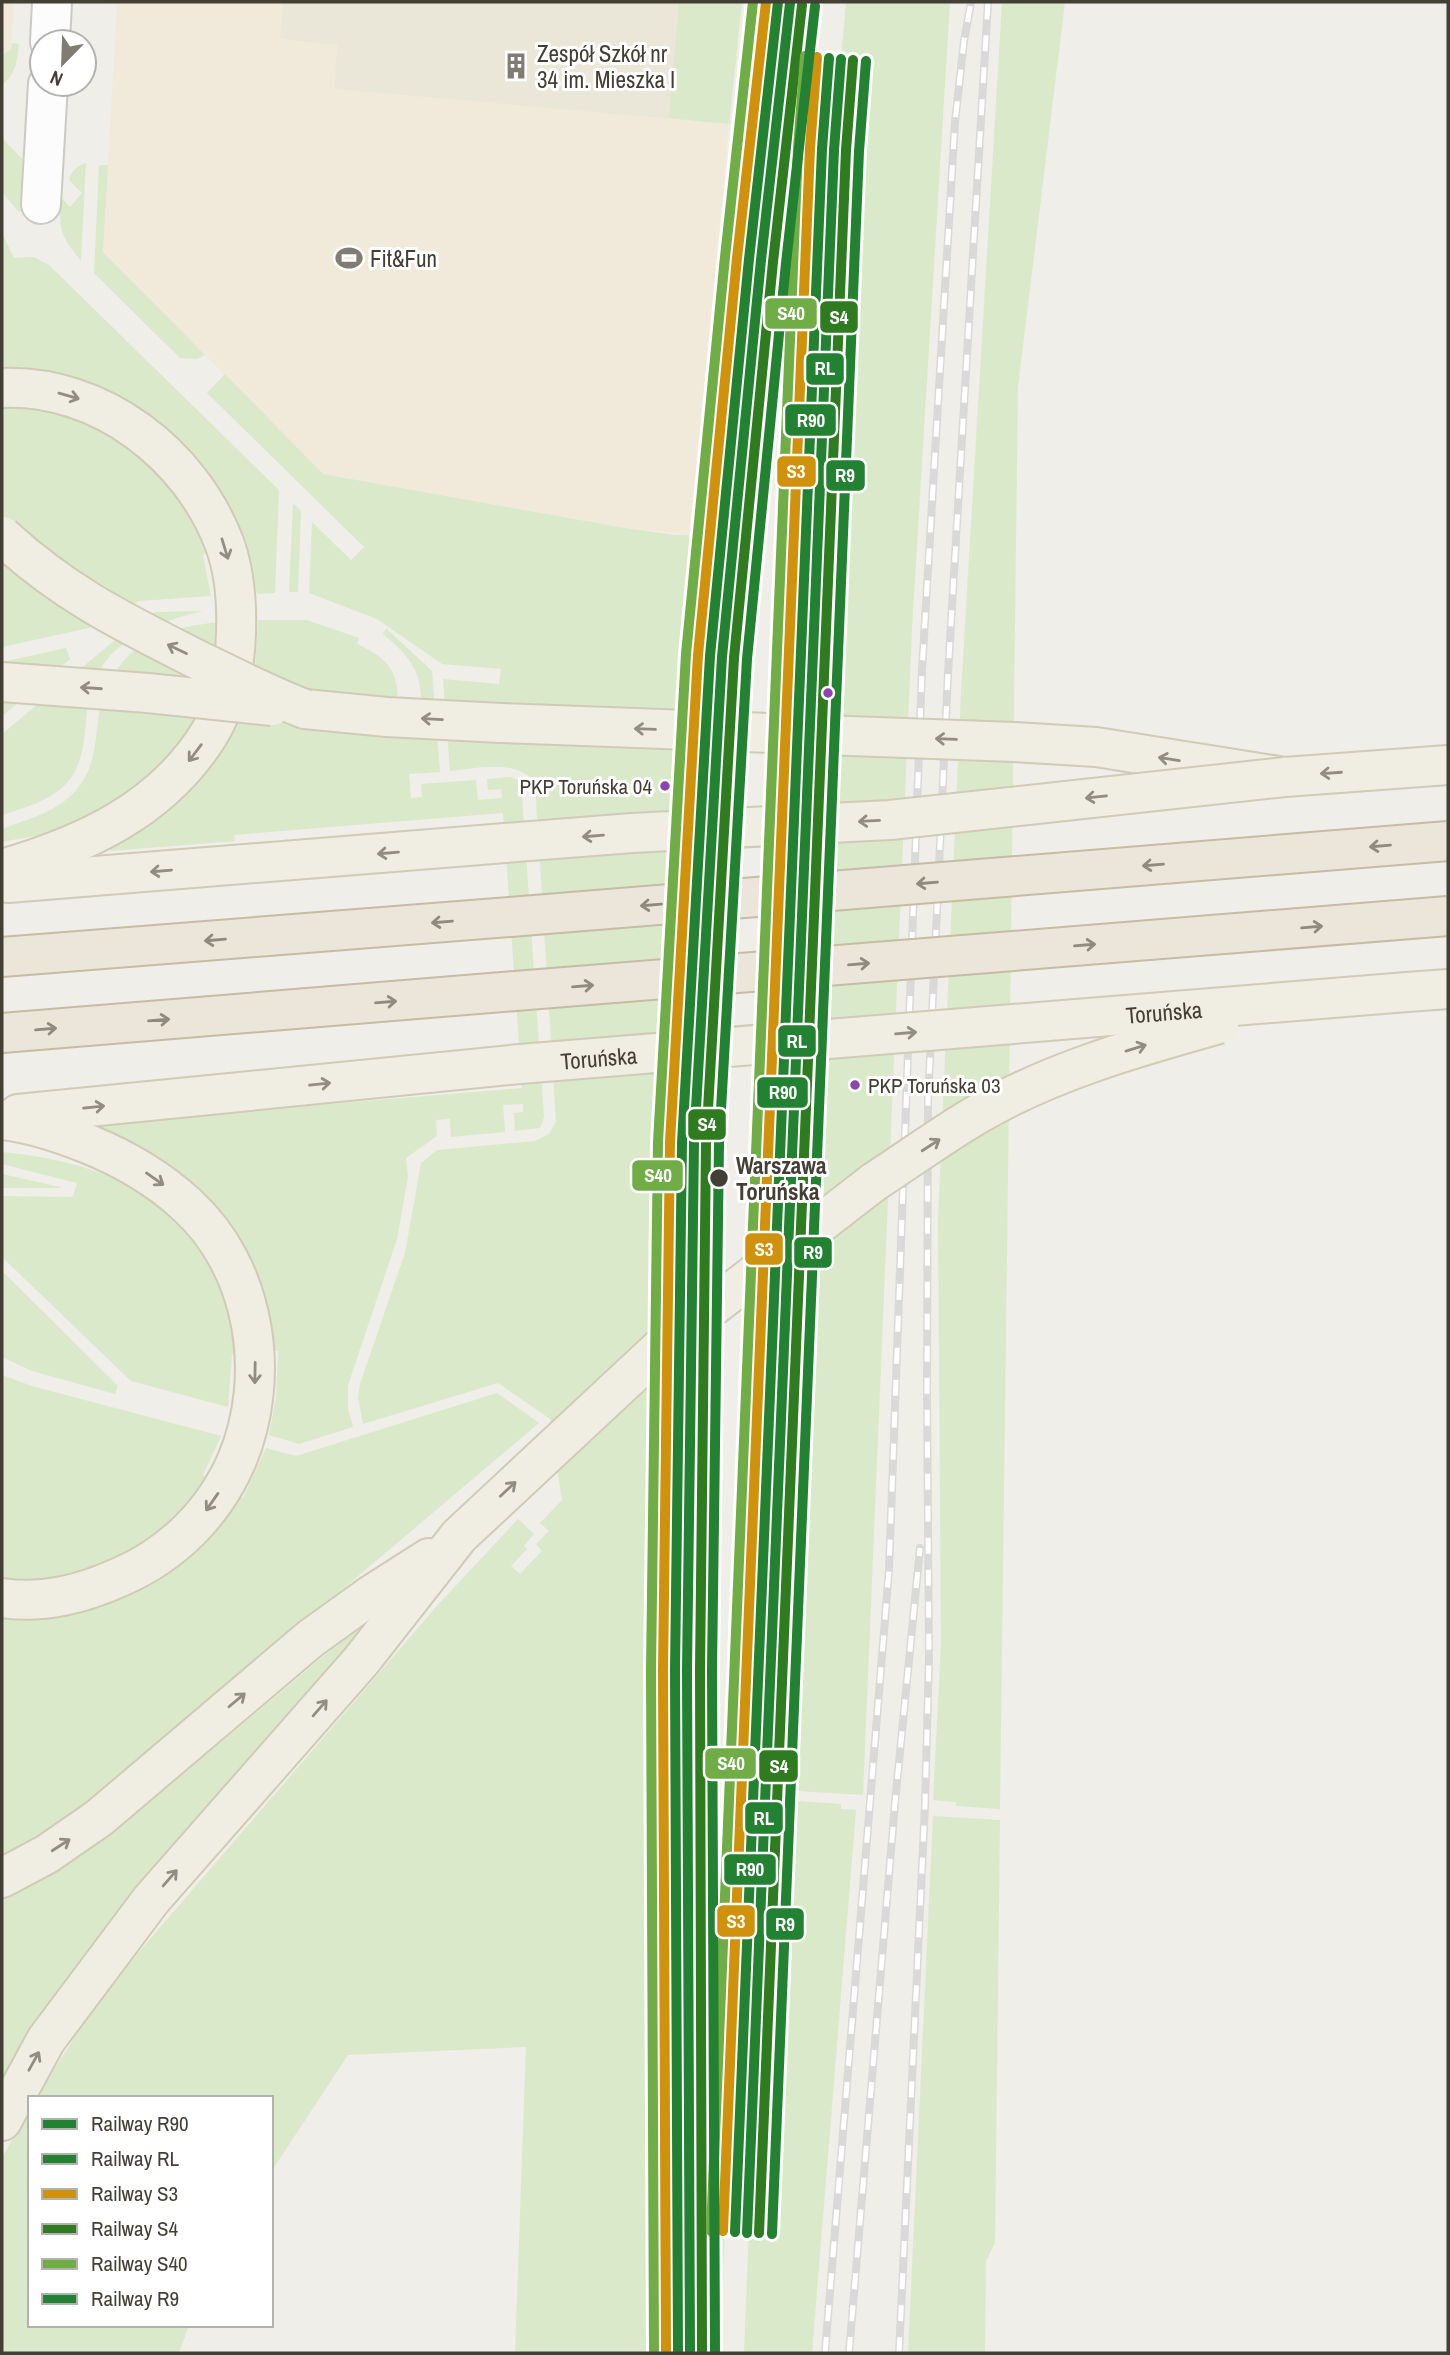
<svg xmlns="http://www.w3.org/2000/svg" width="1450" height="2355" viewBox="0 0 1450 2355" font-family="'Archivo Narrow',sans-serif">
	<rect width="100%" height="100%" fill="#efeee8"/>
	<g fill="#f1eadb">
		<polygon points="2,2 14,2 11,49 2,55"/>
		<polygon points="86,2 283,2 280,39 337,45 334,89 729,124 692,535 625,528 323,474 103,252 117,4"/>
	</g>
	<polygon fill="#eae6d8" points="283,2 742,2 729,124 334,89 337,45 280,39"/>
	<g fill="#dae9c9">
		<polygon points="679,2 742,2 729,124 669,118"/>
		<polygon points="846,2 950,2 912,628 863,1795 781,1790 781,1784 767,1783 835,128"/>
		<polygon points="1002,2 1065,2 1018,387 1000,1809 956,1806 956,1802 933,1800 941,1644 938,1220 961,692"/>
		<path d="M12 43 19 44C17 63 16 73 2 85V55L11 49Z"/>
		<polygon points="2,138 25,162 24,212 18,211 2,192"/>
		<path d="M86 163 81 260C61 238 58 227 61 197L70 207 82 193 69 180C71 172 77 165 86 163Z"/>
		<polygon points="102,165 108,165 103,252 205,355 197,359 180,358 94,273 99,166"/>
		<polygon points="2,233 14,258 34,257 50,266 279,490 275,593 257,594 245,538 239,540 217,493 2,373"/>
		<path d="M225 374 323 474 625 528 675 535 704 536 663 1197 660 1616 662 2353H515L526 2047 348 2055 271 2172V2098H36L85 2021 125 1968 436 1607 518 1519 534 1534 524 1546 527 1549 511 1566 520 1574 542 1551 536 1544 549 1531 540 1523 562 1500 550 1419 498 1383 363 1424 358 1398 360 1384 405 1253 421 1163 437 1150 535 1141 549 1134 556 1122 535 783C518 758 475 769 450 771L443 679 499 684 501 669 442 664 377 619 309 593 312 522 351 560 364 547 207 393Z"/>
		<polygon points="2,407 40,409 77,419 98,427 133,448 184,502 209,552 203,555 211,596 139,601 89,628 2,647"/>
		<polygon points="293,503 301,511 298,592 289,592"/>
		<path d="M203 611C148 624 93 646 87 711 84 738 85 765 64 786 47 802 23 808 2 815V734L144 616 155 612Z"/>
		<path d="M258 620H307L359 638 357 644C402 664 399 684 397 729L420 731C423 682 423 667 383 634L386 628 432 671 440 772 409 774 411 798 422 797 421 784 476 780 478 800 502 798 501 789 488 790 487 779 510 777 521 781 544 1117 540 1128 515 1131 514 1113 523 1112V1104L503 1105 505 1132 451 1137 450 1119 436 1120 437 1136 406 1158 408 1176 397 1239 348 1385V1409L353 1427 299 1444 269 1435 276 1398 278 1351H273C268 1270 222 1192 151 1152 132 1141 111 1134 90 1128V1124L522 1088 503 813 234 835 235 841 111 851 110 847 141 831 172 808 205 772 255 670Z"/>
		<path d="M220 622V637L202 706 183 738 169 758 115 805 50 833 2 842V829C28 819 58 812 77 789 97 765 95 737 100 708 101 700 105 692 109 684 131 637 172 627 220 622Z"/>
		<polygon points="66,648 70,659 2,716 2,662"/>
		<path d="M2 1152C131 1164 216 1218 236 1353L232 1354 228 1407 131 1381 2 1257V1196L73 1197 77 1183 2 1164Z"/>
		<polygon points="2,1174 60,1187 60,1188 2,1188"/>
		<polygon points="2,1271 118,1386 115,1394 32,1371 2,1357"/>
		<path d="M2 1375 32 1386 221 1436 203 1475 206 1477C164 1546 83 1589 2 1579Z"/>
		<path d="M497 1393 539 1423 84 1808 29 1843 2 1856V1618C78 1625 159 1592 211 1536 221 1524 230 1510 239 1497L243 1498 266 1448 296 1456Z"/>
		<polygon points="388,1602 24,2044 2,2081 2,1899 60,1869 115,1831"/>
		<polygon points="685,1687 714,1687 711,1798 745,1798 719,2353 688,2353"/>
		<polygon points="729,1687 749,1687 746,1783 725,1782"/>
		<polygon points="766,1799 841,1804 841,1809 856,1810 812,2353 744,2353"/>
		<polygon points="933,1816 1000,1820 995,2243 986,2261 985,2353 908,2353"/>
		<polygon points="30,2107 30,2325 189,2325 179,2353 2,2353 2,2158"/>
	</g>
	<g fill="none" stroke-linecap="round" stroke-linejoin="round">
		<g stroke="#cbcac4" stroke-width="42">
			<g id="minor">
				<polyline points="50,42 52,2"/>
				<polyline points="41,204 48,84"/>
			</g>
		</g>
		<g stroke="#d0cbb6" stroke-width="42">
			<g id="primary">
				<path d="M2 388C100 384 191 454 225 545 235 573 237 604 236 633 235 670 228 703 209 734 162 810 84 845 2 869"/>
				<polyline points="305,709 387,717 501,723"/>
				<polyline points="1014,742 1096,747 1285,777 1448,765"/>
				<polyline points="8,883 505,843"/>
				<polyline points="1407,992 1448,989"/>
				<polyline points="18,1114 520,1064"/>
				<path d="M2 1120C31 1123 61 1133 88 1144 125 1159 158 1178 187 1205 256 1268 272 1376 237 1460 214 1513 173 1554 120 1577 82 1594 44 1604 2 1598"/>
				<polyline points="2,1878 47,1854 99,1818 310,1639 371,1595 429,1558"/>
				<polyline points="2,2121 46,2040 151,1900 361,1661 459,1536 668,1341 874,1182"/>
			</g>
		</g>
		<g stroke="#c6bca4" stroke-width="42">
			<g id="motorway">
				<polyline points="2,957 510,917"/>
				<polyline points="2,1033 515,991"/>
			</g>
		</g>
		<use href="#minor" stroke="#fdfcfc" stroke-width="38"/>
		<use href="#primary" stroke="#f0ede3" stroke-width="38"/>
		<use href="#motorway" stroke="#ebe6d9" stroke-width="38"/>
		<g stroke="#d9d9d8" stroke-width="8">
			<g id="rail">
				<polyline points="825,2353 889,1570 922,670 955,122 964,41 971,2"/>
				<polyline points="849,2353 895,1803 920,1548"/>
				<polyline points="899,2353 925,1805 929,1658 927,1390 928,1101 948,674 988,2"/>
			</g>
		</g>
		<use href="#rail" stroke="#fff" stroke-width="5" stroke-dasharray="16" stroke-linecap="butt"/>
		<g stroke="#d0cbb6" stroke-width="42" stroke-linecap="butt">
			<g id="primary-bridge">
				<path d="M2 536C66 595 125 623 202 662 236 678 270 696 305 709"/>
				<polyline points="2,682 148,693 272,706"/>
				<polyline points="501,723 1014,742"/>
				<polyline points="505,843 632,833 890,820 1285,777"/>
				<path id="s1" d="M520 1064 1407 992"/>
				<path d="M874 1182C908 1160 942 1135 978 1114 1052 1071 1137 1047 1219 1024"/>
			</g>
		</g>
		<g stroke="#c6bca4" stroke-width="42" stroke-linecap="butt">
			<g id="motorway-bridge">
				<polyline points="510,917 1448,841"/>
				<polyline points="515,991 1448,916"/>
			</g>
		</g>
		<use href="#primary-bridge" stroke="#f0ede3" stroke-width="38"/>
		<use href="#motorway-bridge" stroke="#ebe6d9" stroke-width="38"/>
		<g stroke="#fff" stroke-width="16">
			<g id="rail-1">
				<polyline points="735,2232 822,149 829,58"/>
				<polyline points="678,2353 675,1670 682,1143 710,656 749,259 778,2"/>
			</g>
		</g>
		<g stroke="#fff" stroke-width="16">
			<g id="rail-2">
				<polyline points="747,2233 834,150 841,59"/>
				<polyline points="690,2353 687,1670 694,1143 722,657 761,260 790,3"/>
			</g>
		</g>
		<g stroke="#fff" stroke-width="16">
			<g id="rail-3">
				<polyline points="723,2231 810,148 817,57"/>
				<polyline points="666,2353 663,1670 670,1142 698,655 737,258 766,2"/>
			</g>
		</g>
		<g stroke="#fff" stroke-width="16">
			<g id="rail-4">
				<polyline points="759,2233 846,150 853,60"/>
				<polyline points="702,2353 700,1670 706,1144 734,658 773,262 802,5"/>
			</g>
		</g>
		<g stroke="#fff" stroke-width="16">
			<g id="rail-5">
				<polyline points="711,2231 798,148 805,56"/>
				<polyline points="654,2353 651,1670 658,1142 686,654 725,257 753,2"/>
			</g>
		</g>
		<g stroke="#fff" stroke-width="16">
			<g id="rail-6">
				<polyline points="772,2234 859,151 866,61"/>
				<polyline points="715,2353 712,1670 719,1144 747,659 786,263 815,6"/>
			</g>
		</g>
		<use href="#rail-1" stroke="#238132" stroke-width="10"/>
		<use href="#rail-2" stroke="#238132" stroke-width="10"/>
		<use href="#rail-3" stroke="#d0920d" stroke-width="10"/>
		<use href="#rail-4" stroke="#2f7b20" stroke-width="10"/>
		<use href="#rail-5" stroke="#70ad46" stroke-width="10"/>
		<use href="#rail-6" stroke="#238132" stroke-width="10"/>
	</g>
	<defs><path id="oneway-shaft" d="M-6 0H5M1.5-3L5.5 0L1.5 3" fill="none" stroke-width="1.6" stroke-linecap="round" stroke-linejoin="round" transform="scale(1.75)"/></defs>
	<g stroke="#918d83">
		<use href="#oneway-shaft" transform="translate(69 396) rotate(16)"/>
		<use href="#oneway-shaft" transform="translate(225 549) rotate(73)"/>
		<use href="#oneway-shaft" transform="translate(177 649) rotate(-154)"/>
		<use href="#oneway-shaft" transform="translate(91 688) rotate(-176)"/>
		<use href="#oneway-shaft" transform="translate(432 719) rotate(-177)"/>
		<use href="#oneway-shaft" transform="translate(645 729) rotate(-178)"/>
		<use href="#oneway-shaft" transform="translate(946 739) rotate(-178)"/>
		<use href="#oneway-shaft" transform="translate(195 753) rotate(127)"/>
		<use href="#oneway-shaft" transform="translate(1169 759) rotate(-171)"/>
		<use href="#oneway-shaft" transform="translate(1331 773) rotate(176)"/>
		<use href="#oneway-shaft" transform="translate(1096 797) rotate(174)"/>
		<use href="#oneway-shaft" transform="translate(869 821) rotate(177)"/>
		<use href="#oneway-shaft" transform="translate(593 836) rotate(175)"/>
		<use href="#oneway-shaft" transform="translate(388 853) rotate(175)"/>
		<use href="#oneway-shaft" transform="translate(161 871) rotate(175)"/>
		<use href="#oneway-shaft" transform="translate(906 1033) rotate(-5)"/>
		<use href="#oneway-shaft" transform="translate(1136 1048) rotate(-17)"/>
		<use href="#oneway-shaft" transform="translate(320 1084) rotate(-6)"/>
		<use href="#oneway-shaft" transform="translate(94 1107) rotate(-6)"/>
		<use href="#oneway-shaft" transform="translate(931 1145) rotate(-33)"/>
		<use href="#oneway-shaft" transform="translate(155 1179) rotate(35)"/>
		<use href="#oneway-shaft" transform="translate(255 1373) rotate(91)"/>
		<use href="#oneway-shaft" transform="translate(508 1489) rotate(-43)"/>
		<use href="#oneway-shaft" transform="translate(212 1502) rotate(125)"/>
		<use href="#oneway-shaft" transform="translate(237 1700) rotate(-40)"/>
		<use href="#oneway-shaft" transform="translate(320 1708) rotate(-49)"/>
		<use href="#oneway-shaft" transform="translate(61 1845) rotate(-33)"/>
		<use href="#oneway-shaft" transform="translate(170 1878) rotate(-49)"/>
		<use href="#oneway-shaft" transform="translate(34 2061) rotate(-61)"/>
	</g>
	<g stroke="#8f8a7f">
		<use href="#oneway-shaft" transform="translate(1380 846) rotate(175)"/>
		<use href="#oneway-shaft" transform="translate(1153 865) rotate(175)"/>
		<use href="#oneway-shaft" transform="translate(927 883) rotate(175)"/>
		<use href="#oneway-shaft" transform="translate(651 905) rotate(175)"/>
		<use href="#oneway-shaft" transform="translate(442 922) rotate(175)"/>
		<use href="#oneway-shaft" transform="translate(1312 927) rotate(-5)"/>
		<use href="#oneway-shaft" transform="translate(215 940) rotate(175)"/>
		<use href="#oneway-shaft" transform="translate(1085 945) rotate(-5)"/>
		<use href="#oneway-shaft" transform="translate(859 964) rotate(-5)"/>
		<use href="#oneway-shaft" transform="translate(583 986) rotate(-5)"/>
		<use href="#oneway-shaft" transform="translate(386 1002) rotate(-5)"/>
		<use href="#oneway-shaft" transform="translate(159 1020) rotate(-5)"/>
		<use href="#oneway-shaft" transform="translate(46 1029) rotate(-5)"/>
	</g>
	<defs>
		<g id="building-bare" transform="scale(2.1)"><path d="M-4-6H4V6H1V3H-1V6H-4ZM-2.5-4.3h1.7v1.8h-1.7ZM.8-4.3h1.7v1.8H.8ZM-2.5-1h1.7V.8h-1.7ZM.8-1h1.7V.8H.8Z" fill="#807c74" stroke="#fff" stroke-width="2.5" paint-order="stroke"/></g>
		<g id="stadium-bare" transform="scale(2.1)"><path d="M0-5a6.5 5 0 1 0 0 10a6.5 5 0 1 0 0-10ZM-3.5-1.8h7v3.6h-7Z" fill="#807c74" stroke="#fff" stroke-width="2.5" paint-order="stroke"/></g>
	</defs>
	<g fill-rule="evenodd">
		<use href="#building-bare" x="516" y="66"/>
		<use href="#stadium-bare" x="349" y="258"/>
	</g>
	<g fill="#8e44ad" stroke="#fff" stroke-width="2.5">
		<circle cx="828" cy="693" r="6"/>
		<circle cx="665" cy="786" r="6"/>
		<circle cx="855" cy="1085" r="6"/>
	</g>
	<circle fill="#443f35" stroke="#fff" stroke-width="2.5" cx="719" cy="1178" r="10"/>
	<g text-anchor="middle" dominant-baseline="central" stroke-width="6" stroke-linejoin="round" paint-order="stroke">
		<g font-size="21" fill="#443f35" stroke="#fff" text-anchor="end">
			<text x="652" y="786">PKP Toruńska 04</text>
			<text x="868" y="1085" text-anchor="start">PKP Toruńska 03</text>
		</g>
		<g font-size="23" fill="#443f35" stroke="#fff" text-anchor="start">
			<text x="537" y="53">Zespół Szkół nr<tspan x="537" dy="26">34 im. Mieszka I</tspan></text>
			<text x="370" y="258">Fit&amp;Fun</text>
		</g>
		<g font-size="23" fill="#443f35" stroke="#fff">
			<text stroke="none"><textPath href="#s1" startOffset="646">Toruńska</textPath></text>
			<text stroke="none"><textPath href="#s1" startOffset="79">Toruńska</textPath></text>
		</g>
		<g font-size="23" font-weight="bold" fill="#443f35" stroke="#fff" text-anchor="start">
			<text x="736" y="1165">Warszawa<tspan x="736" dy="26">Toruńska</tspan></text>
		</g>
	</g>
	<g stroke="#fff" stroke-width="2.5">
		<rect x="764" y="297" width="54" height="33" rx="7" fill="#70ad46"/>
		<rect x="819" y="300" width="40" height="34" rx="7" fill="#2f7b20"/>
		<rect x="805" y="352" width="40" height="34" rx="7" fill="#238132"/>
		<rect x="784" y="403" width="53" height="34" rx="7" fill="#238132"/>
		<rect x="776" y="455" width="41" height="33" rx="7" fill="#d0920d"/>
		<rect x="825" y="459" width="41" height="33" rx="7" fill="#238132"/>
		<rect x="777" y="1024" width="40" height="34" rx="7" fill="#238132"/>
		<rect x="756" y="1076" width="53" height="33" rx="7" fill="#238132"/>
		<rect x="687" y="1108" width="40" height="33" rx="7" fill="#2f7b20"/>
		<rect x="631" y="1159" width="53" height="33" rx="7" fill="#70ad46"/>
		<rect x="744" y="1232" width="40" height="34" rx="7" fill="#d0920d"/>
		<rect x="793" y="1236" width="40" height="33" rx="7" fill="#238132"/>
		<rect x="704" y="1747" width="53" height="33" rx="7" fill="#70ad46"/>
		<rect x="758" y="1749" width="41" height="34" rx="7" fill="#2f7b20"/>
		<rect x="744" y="1801" width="40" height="34" rx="7" fill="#238132"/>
		<rect x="723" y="1853" width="54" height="33" rx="7" fill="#238132"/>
		<rect x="716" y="1904" width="40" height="34" rx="7" fill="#d0920d"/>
		<rect x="765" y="1907" width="40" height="34" rx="7" fill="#238132"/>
	</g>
	<g font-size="19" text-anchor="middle" font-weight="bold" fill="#fff">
		<text x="791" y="320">S40</text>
		<text x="839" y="324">S4</text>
		<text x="825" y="375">RL</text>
		<text x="811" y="427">R90</text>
		<text x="796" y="478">S3</text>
		<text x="845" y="482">R9</text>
		<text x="797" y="1048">RL</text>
		<text x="783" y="1099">R90</text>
		<text x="707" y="1131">S4</text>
		<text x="658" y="1182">S40</text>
		<text x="764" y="1256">S3</text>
		<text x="813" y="1259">R9</text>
		<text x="731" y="1770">S40</text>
		<text x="779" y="1773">S4</text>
		<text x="764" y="1825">RL</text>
		<text x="750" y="1876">R90</text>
		<text x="736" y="1928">S3</text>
		<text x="785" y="1931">R9</text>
	</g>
	<rect width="1450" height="2355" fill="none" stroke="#443f35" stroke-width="7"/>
	<rect x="28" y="2096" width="245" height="231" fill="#ffffff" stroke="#b4b2ae" stroke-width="2"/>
	<rect x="42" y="2119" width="35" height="10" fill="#238132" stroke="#b4b2ae" stroke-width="2"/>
	<text x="91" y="2131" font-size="21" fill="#443f35">Railway R90</text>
	<rect x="42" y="2154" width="35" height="10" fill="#238132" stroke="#b4b2ae" stroke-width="2"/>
	<text x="91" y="2166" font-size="21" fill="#443f35">Railway RL</text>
	<rect x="42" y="2189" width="35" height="10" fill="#d0920d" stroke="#b4b2ae" stroke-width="2"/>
	<text x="91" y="2201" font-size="21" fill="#443f35">Railway S3</text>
	<rect x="42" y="2224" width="35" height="10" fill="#2f7b20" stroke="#b4b2ae" stroke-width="2"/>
	<text x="91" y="2236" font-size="21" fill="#443f35">Railway S4</text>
	<rect x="42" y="2259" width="35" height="10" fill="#70ad46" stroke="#b4b2ae" stroke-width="2"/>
	<text x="91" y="2271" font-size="21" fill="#443f35">Railway S40</text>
	<rect x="42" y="2294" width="35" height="10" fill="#238132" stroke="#b4b2ae" stroke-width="2"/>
	<text x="91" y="2306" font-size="21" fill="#443f35">Railway R9</text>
	<g transform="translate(63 63) rotate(203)"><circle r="33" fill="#ffffff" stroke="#b4b2ae" stroke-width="2"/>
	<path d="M0-5L12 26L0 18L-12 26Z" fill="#807c74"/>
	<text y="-10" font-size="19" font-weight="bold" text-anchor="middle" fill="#443f35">N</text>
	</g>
</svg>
